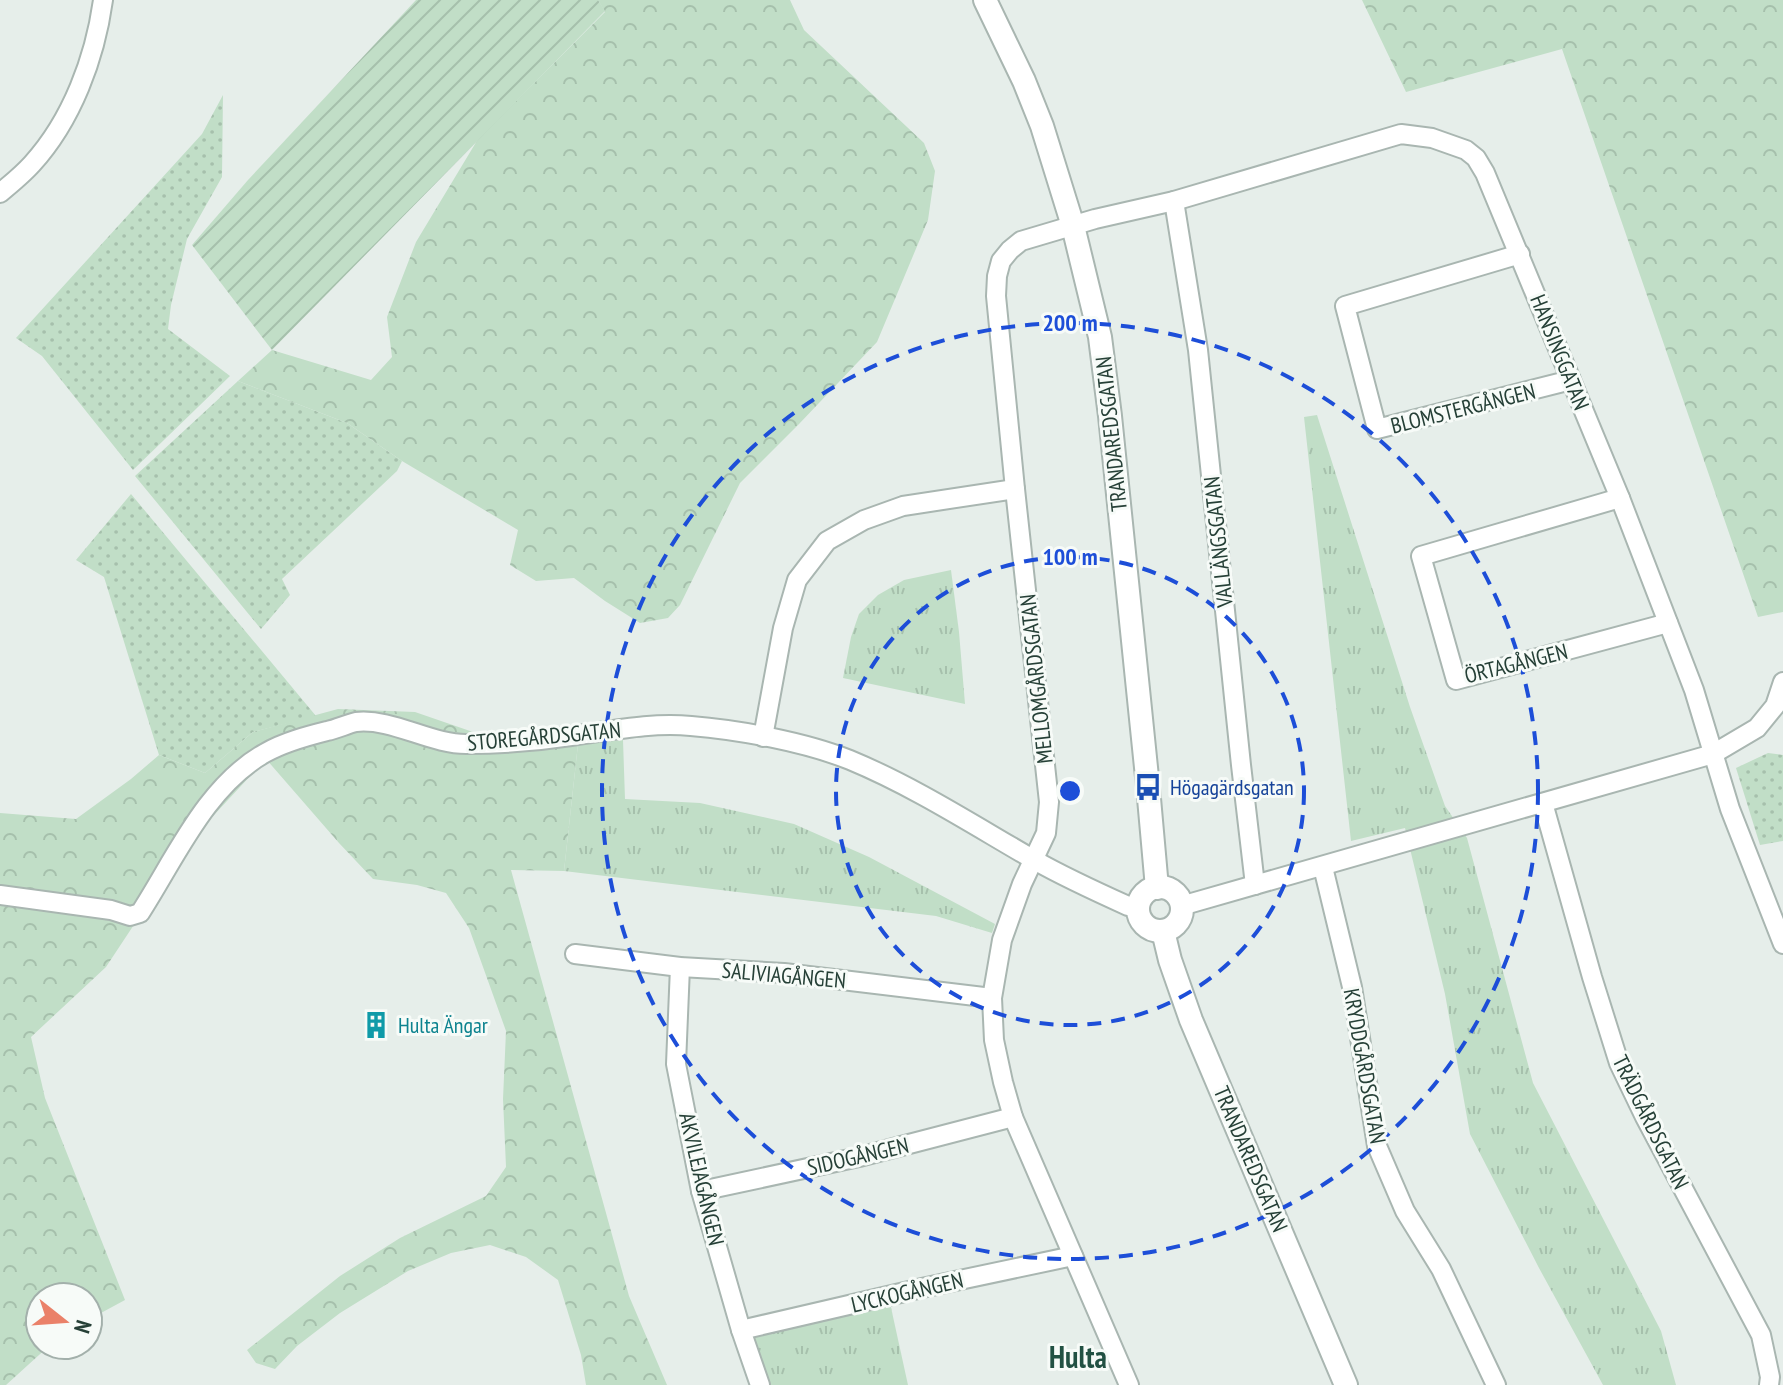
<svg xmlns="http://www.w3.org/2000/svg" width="1783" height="1385" viewBox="0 0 1783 1385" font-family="'PT Sans Narrow',sans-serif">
	<defs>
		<pattern id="grass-dots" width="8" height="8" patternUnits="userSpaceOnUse" patternTransform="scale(2)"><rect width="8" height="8" fill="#c1dec7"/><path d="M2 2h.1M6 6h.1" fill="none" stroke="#a6c0ac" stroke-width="1.8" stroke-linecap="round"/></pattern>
		<pattern id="forest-crowns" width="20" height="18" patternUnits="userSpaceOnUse" patternTransform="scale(2)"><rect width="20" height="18" fill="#c1dec7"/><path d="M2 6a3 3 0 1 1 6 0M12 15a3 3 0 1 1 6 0" fill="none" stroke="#a6c0ac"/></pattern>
		<pattern id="park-tufts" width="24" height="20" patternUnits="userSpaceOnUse" patternTransform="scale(2)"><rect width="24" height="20" fill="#c1dec7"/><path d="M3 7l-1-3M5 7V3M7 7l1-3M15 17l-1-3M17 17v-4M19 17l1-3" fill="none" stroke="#a6c0ac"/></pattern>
		<pattern id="garden-furrows" width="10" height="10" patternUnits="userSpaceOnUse" patternTransform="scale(2)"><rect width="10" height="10" fill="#c1dec7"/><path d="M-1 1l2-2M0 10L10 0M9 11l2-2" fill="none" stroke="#a6c0ac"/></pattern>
	</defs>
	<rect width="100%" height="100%" fill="#e6eeea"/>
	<g fill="url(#grass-dots)">
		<polygon points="223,95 222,177 187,239 171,305 168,329 230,376 133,470 42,356 16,338 202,134"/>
		<polygon points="238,381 347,423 402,461 397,471 282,579 290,595 261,629 135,476"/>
		<polygon points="131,494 316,716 253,732 205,773 159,755 104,577 76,560"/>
		<polygon points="1768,753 1783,755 1783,841 1760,845 1736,768"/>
	</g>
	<g fill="url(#forest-crowns)">
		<polygon points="598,0 790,0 804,30 924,143 935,171 928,220 877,342 799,424 740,483 680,605 668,618 640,623 605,601 574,578 536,581 510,565 518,530 402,461 347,423 238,381 272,350 371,380 392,357 387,317 416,242 478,139 605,12"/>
		<polygon points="1362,0 1783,0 1783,612 1758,617 1562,49 1406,92"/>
		<polygon points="338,709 415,712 473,732 578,744 564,871 511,870 629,1296 667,1385 586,1385 581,1355 558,1280 526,1257 490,1245 451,1253 408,1271 340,1313 297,1346 275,1369 256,1363 247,1350 340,1276 400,1238 486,1196 506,1167 503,1099 506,1031 469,928 446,893 417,885 373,879 339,843 266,759 188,843 106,967 31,1037 45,1098 125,1300 88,1320 88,1297 40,1297 40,1345 50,1345 6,1385 0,1385 0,813 76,819 131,779 159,755 205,773 253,732"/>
	</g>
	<g fill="url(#park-tufts)">
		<polygon points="1317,415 1410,707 1445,806 1467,838 1533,1083 1661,1331 1676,1385 1603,1385 1539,1268 1470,1134 1445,994 1405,828 1351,841 1304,417"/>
		<polygon points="951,570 959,632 965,704 843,678 851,637 859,614 878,595 904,580"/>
		<polygon points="623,740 625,799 700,803 794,824 869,857 995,924 992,933 936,916 564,871 578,744"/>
		<polygon points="890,1303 908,1385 768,1385 752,1333"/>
	</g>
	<polygon fill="url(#garden-furrows)" points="416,0 598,0 605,11 272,350 192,245 248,180"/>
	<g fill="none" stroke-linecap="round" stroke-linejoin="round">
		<g stroke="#a9b6b1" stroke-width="22">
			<g id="minor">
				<path d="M0 193C11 184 23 174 32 164 72 120 95 58 103 0"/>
				<polyline points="1174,201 1198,350 1241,765 1255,885"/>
				<polyline points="1520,254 1345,306 1377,429 1571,380"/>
				<polyline points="1620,498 1421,556 1456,680 1668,623"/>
				<polyline points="763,737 783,628 797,580 827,541 864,520 903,506 1015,489"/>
				<polyline points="1543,803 1592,977 1619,1063 1645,1117 1761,1335 1770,1377 1769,1385"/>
				<polyline points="1323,867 1352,987 1377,1146 1405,1211 1441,1269 1496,1385"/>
				<path d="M0 895 111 910 130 916 140 913C175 859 206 786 265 753 284 742 307 736 327 731 337 729 347 724 356 722 393 718 431 745 468 744 502 744 538 741 571 736 610 731 651 722 691 726 740 730 805 742 850 760 915 787 975 826 1036 861 1066 878 1097 892 1128 906L1138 908"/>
				<polyline points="1181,906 1713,754 1757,728 1775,706 1783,682"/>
				<polyline points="575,954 680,967 784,973 992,998"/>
				<polyline points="680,967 676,1064 701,1191 741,1330 760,1385"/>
				<polyline points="701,1191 859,1157 1013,1117"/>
				<polyline points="741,1330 922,1288 1073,1256"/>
				<polyline points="1129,1385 1013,1117 1003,1082 994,1040 992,998 1002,940 1022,884 1046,833 1049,802 1015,489 996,296 997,276 1001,261 1010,250 1021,241 1095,219 1174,201 1401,134 1432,138 1466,150 1476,158 1485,173 1620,498 1694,690 1730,809 1783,944"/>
			</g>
		</g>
		<g stroke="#a9b6b1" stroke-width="26">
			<g id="tertiary">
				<polyline points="985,0 1024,81 1042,126 1073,226 1100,337 1110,416 1148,787 1157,888"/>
				<circle cx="1160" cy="909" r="22"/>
				<polyline points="1163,931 1170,960 1191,1020 1346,1385"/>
			</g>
		</g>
		<use href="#minor" stroke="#fff" stroke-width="18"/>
		<use href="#tertiary" stroke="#fff" stroke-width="22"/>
	</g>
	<g fill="none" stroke="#1d4ed8" stroke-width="4" stroke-dasharray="14 10">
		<circle cx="1070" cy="791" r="234"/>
		<circle cx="1070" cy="791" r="468"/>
	</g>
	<defs>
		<g id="bus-bare" transform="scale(2.16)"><path d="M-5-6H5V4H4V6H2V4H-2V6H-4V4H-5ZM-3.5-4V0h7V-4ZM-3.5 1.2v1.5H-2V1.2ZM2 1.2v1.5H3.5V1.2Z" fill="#1a4fb4" stroke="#f7fbf8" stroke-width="2.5" paint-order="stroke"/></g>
		<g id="building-bare" transform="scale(2.16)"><path d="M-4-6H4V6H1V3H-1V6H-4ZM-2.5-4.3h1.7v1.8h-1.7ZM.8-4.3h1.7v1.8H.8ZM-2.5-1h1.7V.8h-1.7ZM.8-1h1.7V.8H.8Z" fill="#0f9aa8" stroke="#f7fbf8" stroke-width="2.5" paint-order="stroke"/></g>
	</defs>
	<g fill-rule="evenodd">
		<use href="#bus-bare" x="1148" y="787"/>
		<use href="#building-bare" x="376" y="1025"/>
	</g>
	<g text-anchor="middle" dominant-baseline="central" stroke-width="6" stroke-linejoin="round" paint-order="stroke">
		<g font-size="22" fill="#264037" stroke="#f7fbf8">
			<text transform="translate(1560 352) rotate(68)">HANSINGGATAN</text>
			<text transform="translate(1463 408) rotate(-14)">BLOMSTERGÅNGEN</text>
			<text transform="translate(1111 434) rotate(-96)">TRANDAREDSGATAN</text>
			<text transform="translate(1218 542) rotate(-96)">VALLÄNGSGATAN</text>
			<text transform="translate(1516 663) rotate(-14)">ÖRTAGÅNGEN</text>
			<text transform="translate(1036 679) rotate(-96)">MELLOMGÅRDSGATAN</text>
			<text transform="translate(544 736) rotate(-5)">STOREGÅRDSGATAN</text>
			<text transform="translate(784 975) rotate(5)">SALIVIAGÅNGEN</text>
			<text transform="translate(1365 1066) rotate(80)">KRYDDGÅRDSGATAN</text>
			<text transform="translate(1651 1122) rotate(64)">TRÄDGÅRDSGATAN</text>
			<text transform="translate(858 1156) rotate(-13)">SIDOGÅNGEN</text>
			<text transform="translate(1251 1159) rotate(67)">TRANDAREDSGATAN</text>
			<text transform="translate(702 1179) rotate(77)">AKVILEJAGÅNGEN</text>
			<text transform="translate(907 1292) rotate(-13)">LYCKOGÅNGEN</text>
		</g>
		<g font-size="22" fill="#164399" stroke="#f7fbf8" text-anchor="start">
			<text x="1170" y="787">Högagärdsgatan</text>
		</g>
		<g font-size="22" fill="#0d838f" stroke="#f7fbf8" text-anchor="start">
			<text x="398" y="1025">Hulta Ängar</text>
		</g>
		<g font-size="30" font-weight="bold" fill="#225143" stroke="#f7fbf8">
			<text x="1078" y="1356">Hulta</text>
		</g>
	</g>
	<circle cx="1070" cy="791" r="12" fill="#1d4ed8" stroke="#f7fbf8" stroke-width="4"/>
	<g font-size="24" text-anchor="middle" font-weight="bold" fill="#1d4ed8" stroke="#f7fbf8" stroke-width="6" stroke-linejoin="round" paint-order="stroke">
		<text x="1070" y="331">200 m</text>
		<text x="1070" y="565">100 m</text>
	</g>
	<g transform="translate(64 1321) rotate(107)"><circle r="38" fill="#f7fbf8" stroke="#a3b0ab" stroke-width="2"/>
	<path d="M0-6L14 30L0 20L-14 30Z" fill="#ea8169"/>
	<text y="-12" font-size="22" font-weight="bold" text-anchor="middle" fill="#264037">N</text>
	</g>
</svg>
